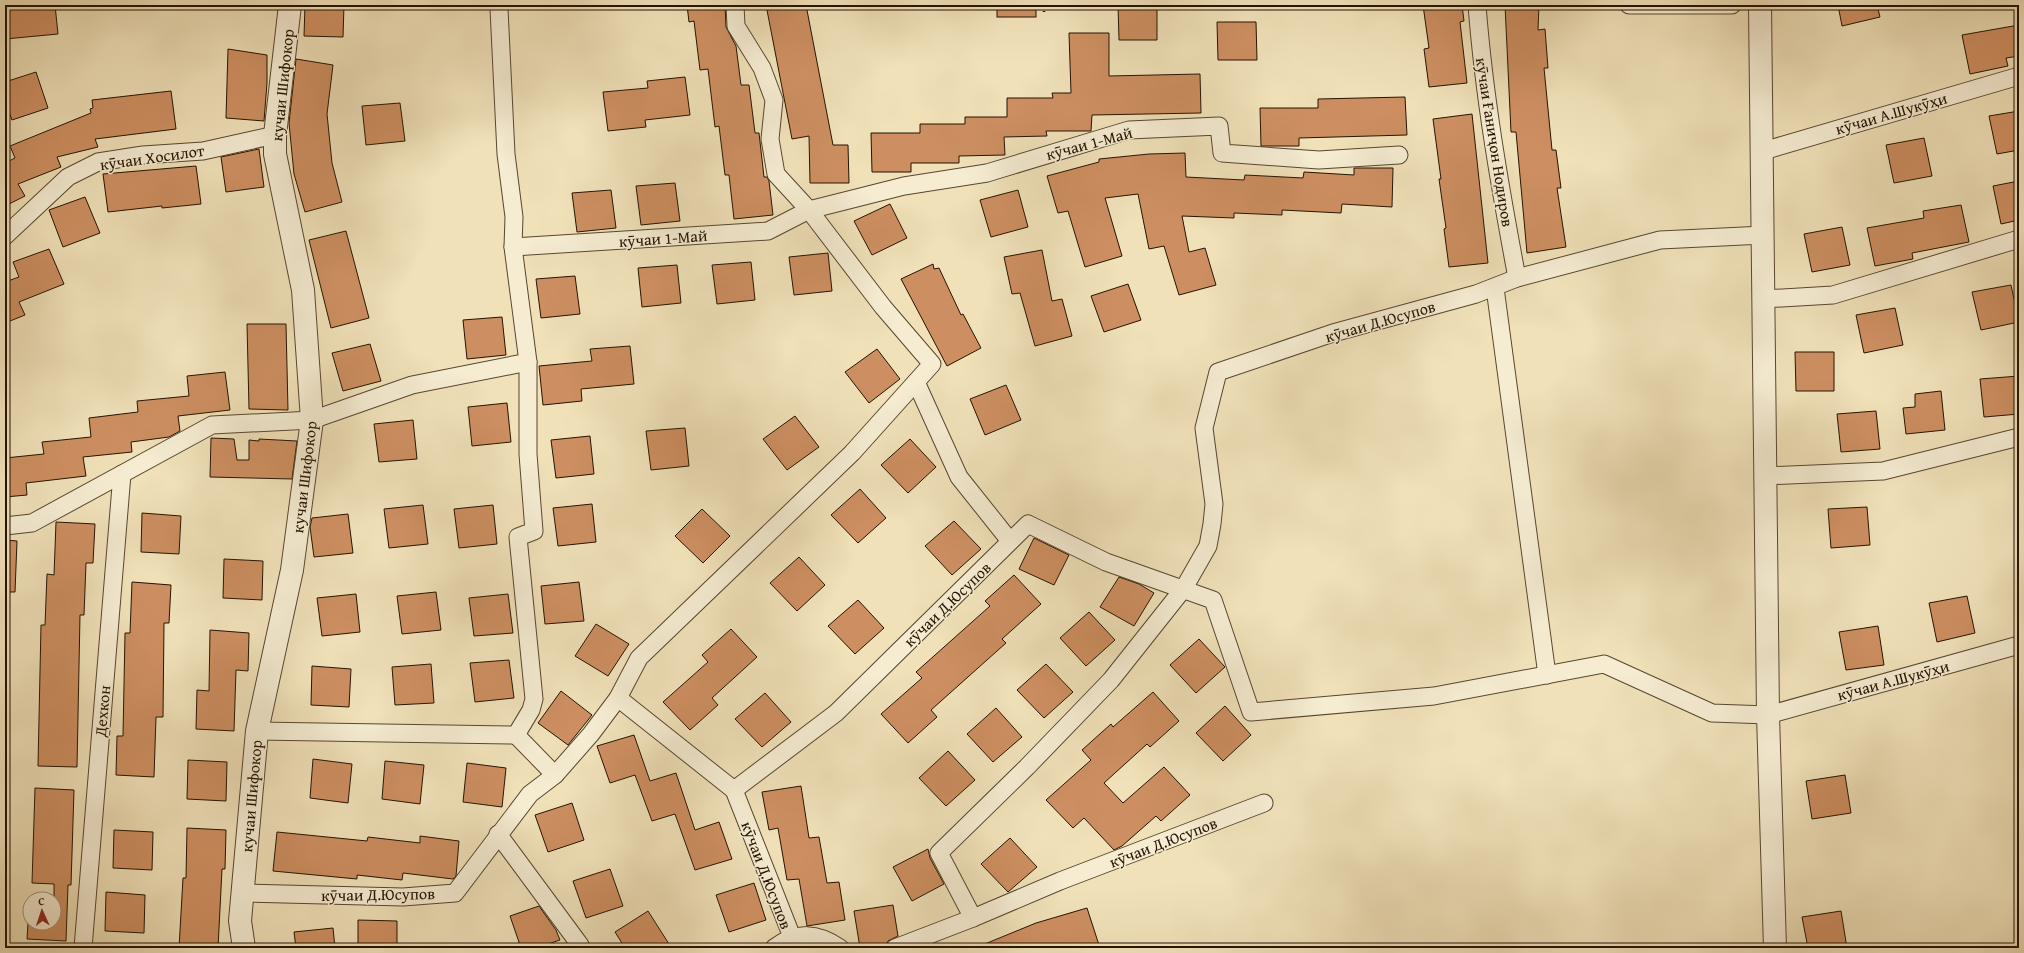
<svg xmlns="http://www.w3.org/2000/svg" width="2024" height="953" viewBox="0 0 2024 953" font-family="'Gentium Book Plus',serif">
	<rect width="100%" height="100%" fill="#f0e1b9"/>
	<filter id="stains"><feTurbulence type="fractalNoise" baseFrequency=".005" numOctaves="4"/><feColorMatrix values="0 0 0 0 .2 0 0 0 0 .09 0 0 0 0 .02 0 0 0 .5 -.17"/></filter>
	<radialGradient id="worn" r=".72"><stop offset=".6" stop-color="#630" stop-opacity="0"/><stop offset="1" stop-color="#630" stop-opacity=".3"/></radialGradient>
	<g fill="#cd8f61" stroke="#251300">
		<polygon points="5,5 55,5 58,34 5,39"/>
		<polygon points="305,5 344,5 343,37 304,36"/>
		<polygon points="687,5 725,5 726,27 736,46 741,85 749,85 755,133 759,133 764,177 767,177 769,181 773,215 734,219 729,175 725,175 719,126 715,127 708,69 700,70 694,21 689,22"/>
		<polygon points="766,5 806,5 833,145 848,145 849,183 810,183 809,136 792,139"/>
		<rect x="997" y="5" width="39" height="12"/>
		<polygon points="1118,5 1157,5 1157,40 1119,40"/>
		<polygon points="1423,5 1462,5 1464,21 1460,22 1467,83 1429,87 1424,49 1429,48"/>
		<polygon points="1505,5 1539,5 1538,30 1545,29 1548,68 1544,68 1552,150 1556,150 1561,188 1557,188 1566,247 1527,253 1516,132 1511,132"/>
		<polygon points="1838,5 1877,5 1880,17 1842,26"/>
		<polygon points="1217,22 1256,22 1257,60 1218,60"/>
		<polygon points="2019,25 2019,56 2006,58 2008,66 1970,74 1962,35"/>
		<polygon points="1069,33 1109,33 1109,76 1200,74 1201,113 1092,115 1091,131 1046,131 1047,136 1004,137 1005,155 959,156 959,163 911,163 911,172 872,172 871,133 920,133 920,124 965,124 965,117 1007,117 1007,98 1053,98 1052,93 1071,93"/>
		<polygon points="228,49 267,55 267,83 264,121 226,118"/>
		<polygon points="296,59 333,65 327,114 332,163 342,202 305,212 294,174 289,123"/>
		<polygon points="36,72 48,108 12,120 5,101 5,82"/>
		<polygon points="685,77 690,115 645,120 646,127 608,131 603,92 648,88 647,81"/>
		<polygon points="171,91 176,129 95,139 98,147 57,157 61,167 18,184 25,196 5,206 5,159 7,162 15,158 10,146 91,113 90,109 93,108 92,100"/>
		<polygon points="1405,97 1407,135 1299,138 1299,146 1261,146 1260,108 1318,108 1318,99"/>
		<polygon points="400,103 405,141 366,145 362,106"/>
		<polygon points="2019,111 2019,150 1997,154 1989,116"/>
		<polygon points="1472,114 1488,263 1449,267 1444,229 1446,228 1439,179 1441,179 1433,119"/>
		<polygon points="1924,138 1932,176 1894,183 1886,145"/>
		<polygon points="259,149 264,187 226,192 221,157"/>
		<polygon points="1185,153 1186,177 1244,180 1245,175 1303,178 1304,172 1354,175 1354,168 1393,168 1392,207 1342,204 1341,213 1282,210 1282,215 1234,213 1234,218 1182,216 1189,252 1205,248 1216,285 1179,295 1164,246 1149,249 1138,194 1105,198 1122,256 1085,267 1068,211 1058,213 1047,176 1099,162 1099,159 1149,154"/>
		<polygon points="196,166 201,204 162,208 162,206 108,212 103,174"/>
		<polygon points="2019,181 2019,220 2001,224 1993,186"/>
		<polygon points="675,183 680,221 641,225 636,186"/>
		<polygon points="611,190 616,228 577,232 572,193"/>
		<polygon points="1018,190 1028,227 991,237 980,200"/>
		<polygon points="85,197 100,233 63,247 49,210"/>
		<polygon points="890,204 907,238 872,255 854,221"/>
		<polygon points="1961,205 1969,242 1912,253 1913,259 1875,266 1867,228 1924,218 1923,211"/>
		<polygon points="1842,227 1850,265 1812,272 1804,234"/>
		<polygon points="346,231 369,318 331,328 309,240"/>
		<polygon points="49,249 64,284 19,302 25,315 5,323 5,282 19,277 13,262"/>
		<polygon points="1042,250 1052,301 1062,299 1072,336 1035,346 1020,293 1012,294 1004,257"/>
		<polygon points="828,253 832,291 794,295 789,257"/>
		<polygon points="751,262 755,300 717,304 712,265"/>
		<polygon points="933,264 934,269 939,268 961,315 963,314 981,348 947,366 901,279"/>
		<polygon points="677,265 681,303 642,307 638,268"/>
		<polygon points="575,276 580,314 541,318 536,279"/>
		<polygon points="1128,284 1141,320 1104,332 1091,296"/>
		<polygon points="2011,285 2019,322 1981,330 1972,292"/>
		<polygon points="1895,308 1903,345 1864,353 1856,315"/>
		<polygon points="502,317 506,355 467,359 463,320"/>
		<polygon points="247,324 286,324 288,410 249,409"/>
		<polygon points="370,344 381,381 343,391 332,353"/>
		<polygon points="630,346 634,384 581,389 582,401 543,405 539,366 592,361 590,349"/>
		<polygon points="877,349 900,379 869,403 845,372"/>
		<polygon points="1795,352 1834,352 1834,391 1796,391"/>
		<polygon points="225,372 230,410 178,416 180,431 169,437 131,442 132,452 83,457 86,476 26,483 27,495 5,497 5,458 44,454 42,442 91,437 89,418 138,412 137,401 189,396 187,376"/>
		<polygon points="2019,376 2019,414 1984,417 1980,379"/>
		<polygon points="1006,385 1021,420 985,435 970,399"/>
		<polygon points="1941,391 1945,430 1906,434 1903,408 1915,407 1915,394"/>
		<polygon points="507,403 511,442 472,446 468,407"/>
		<polygon points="1876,411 1880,449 1841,452 1837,414"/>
		<polygon points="795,416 819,447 787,470 763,439"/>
		<polygon points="413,420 417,459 379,462 374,424"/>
		<polygon points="685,428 689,466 651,470 646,431"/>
		<polygon points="590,436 594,474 556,478 551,440"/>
		<polygon points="211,438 234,439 237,460 249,460 249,440 259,441 259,439 297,441 292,479 210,477"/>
		<polygon points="910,439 936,467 908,493 881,465"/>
		<polygon points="860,489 886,518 858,543 831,515"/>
		<polygon points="592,504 596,542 558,546 553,508"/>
		<polygon points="423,505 428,544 389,548 384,509"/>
		<polygon points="493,505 497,544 459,548 454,509"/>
		<polygon points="1867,507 1870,545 1831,548 1828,509"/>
		<polygon points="702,509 730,536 703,563 675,536"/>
		<polygon points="142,513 181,516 179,554 141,552"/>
		<polygon points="348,514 353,553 314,557 310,527 312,518"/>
		<polygon points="954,521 981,549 952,575 925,546"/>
		<polygon points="56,522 95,524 93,563 86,563 84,615 80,615 77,767 38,766 41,625 45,625 47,574 54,575"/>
		<polygon points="1034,538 1069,555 1054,585 1019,569"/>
		<polygon points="5,540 17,541 15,592 5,592"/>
		<polygon points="799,557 825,585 797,611 770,583"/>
		<polygon points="224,559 263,561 262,600 223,598"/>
		<polygon points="1014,575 1041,604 1002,639 1006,643 931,710 937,717 908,743 881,714 922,678 916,672 990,606 985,601"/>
		<polygon points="1119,577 1139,584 1154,593 1134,626 1100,607"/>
		<polygon points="132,582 171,585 169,623 164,623 163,717 156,717 154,777 116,775 117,736 123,736 125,633 130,633"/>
		<polygon points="579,582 584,621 545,624 541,586"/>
		<polygon points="436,592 441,630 402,634 397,596"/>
		<polygon points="356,594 360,632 322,636 317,598"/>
		<polygon points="508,594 513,633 474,636 469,598"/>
		<polygon points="1967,596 1975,633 1937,642 1929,603"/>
		<polygon points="858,600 884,628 855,654 828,626"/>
		<polygon points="1089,612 1115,640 1086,666 1060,638"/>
		<polygon points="596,624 629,644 608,676 575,656"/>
		<polygon points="1878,626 1884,665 1846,670 1839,632"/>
		<polygon points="731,629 757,657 712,698 718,705 690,730 663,702 708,662 702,655"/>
		<polygon points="210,630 249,633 248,671 236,670 234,731 196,729 197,690 209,691"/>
		<polygon points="1199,639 1225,667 1196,693 1170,665"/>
		<polygon points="509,660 514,698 475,702 470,663"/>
		<polygon points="431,664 434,703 395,705 392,667"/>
		<polygon points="1046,664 1073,692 1044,718 1017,690"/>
		<polygon points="312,666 351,669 349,707 311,705"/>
		<polygon points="561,691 592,715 568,745 538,723"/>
		<polygon points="1153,692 1179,721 1150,747 1147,744 1104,783 1123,803 1164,767 1190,795 1161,821 1156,816 1122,846 1114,850 1084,818 1073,828 1046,800 1091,760 1082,750 1111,724 1113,727"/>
		<polygon points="765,693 791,722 762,747 735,719"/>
		<polygon points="1225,706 1251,735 1223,761 1196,733"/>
		<polygon points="996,708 1022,737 993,762 967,734"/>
		<polygon points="634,735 650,781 676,773 695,830 719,822 732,859 695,870 675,814 652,821 635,775 610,783 597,746"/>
		<polygon points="948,751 975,780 946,806 919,778"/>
		<polygon points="313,759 352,764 348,803 310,798"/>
		<polygon points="188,760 227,762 226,801 187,799"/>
		<polygon points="385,761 424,765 420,804 382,799"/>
		<polygon points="467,763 506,768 502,807 463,802"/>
		<polygon points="1845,775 1851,813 1812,819 1806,781"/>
		<polygon points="801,786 809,838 819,837 827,883 839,882 845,920 807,926 799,879 787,880 778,828 769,830 762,792"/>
		<polygon points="35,788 74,790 71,885 68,885 66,941 27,939 28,923 54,923 54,884 32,883"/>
		<polygon points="572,803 584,840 548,852 535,815"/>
		<polygon points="187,828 226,830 225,869 222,869 218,948 179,948 183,878 186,878"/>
		<polygon points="114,830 153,832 152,870 113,868"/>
		<polygon points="277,832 367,841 368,837 420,843 420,836 459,841 456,876 453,879 403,873 402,880 357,875 357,879 273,871"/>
		<polygon points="1010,838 1037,867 1008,892 981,864"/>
		<polygon points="928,849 930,858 944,884 912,901 893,867"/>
		<polygon points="610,869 623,906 586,918 573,881"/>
		<polygon points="754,883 766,920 729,932 716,895"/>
		<polygon points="106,892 145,895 144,933 105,931"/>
		<polygon points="893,905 898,936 888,941 886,945 860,948 854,911"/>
		<polygon points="539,906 556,930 560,940 536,948 521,948 510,916"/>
		<polygon points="1087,908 1099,945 1089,948 975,948 1036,923"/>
		<polygon points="648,911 669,944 662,948 625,948 615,932"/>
		<polygon points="1841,911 1847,948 1808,948 1802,917"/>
		<polygon points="358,920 397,921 397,948 358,948"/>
		<polygon points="333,928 335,948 296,948 294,932"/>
	</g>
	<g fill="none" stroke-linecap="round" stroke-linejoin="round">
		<g stroke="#58462e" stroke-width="19">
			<g id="minor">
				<path d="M1477 5C1484 97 1500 187 1517 278"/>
				<polyline points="1629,5 1732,5"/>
				<polyline points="1763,151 2019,76"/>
				<polyline points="5,236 68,177 98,162 143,155 203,151 275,135"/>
				<polyline points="513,247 768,231 809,210 904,186 987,173 1129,130 1219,126 1222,153 1319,160 1399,155"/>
				<polyline points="1495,288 1547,675"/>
				<polyline points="1763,299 1833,295 2019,239"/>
				<polyline points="916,382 959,477 1010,541"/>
				<polyline points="1765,476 1883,471 2019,437"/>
				<polyline points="5,526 32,523 212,425 312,420 412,385 528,362"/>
				<polyline points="618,698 734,790 792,937"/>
				<polyline points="257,731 516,735 531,710 534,699 518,537 534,531 528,454 528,362 513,247 514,217 506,154 499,9"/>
				<polyline points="516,735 555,775"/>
				<polyline points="734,790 836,713 1028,524 1106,562 1213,600 1251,712 1434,696 1604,664 1712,713 1768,715 2019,645"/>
				<polyline points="498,834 580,945 575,948"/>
				<polyline points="242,893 403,897 455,893 530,794 555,775 591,734 618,698 639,658 852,453 932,364 883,307 809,210 776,174 770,139 774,100 762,68 736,26 735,5"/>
				<polyline points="973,918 939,853 1027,767 1111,680 1184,588 1208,546 1212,524 1214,504 1204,428 1218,372 1333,333 1476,294 1517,278 1660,240 1764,235"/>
				<polyline points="83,948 122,474"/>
				<path d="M774 948C797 931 817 932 840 948"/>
				<polyline points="895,948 973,918 1060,881 1264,803"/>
			</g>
		</g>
		<g stroke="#58462e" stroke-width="24">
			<g id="tertiary">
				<polyline points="1760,5 1768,715 1775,948"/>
				<polyline points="244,948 240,921 257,731 292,570 312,420 303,290 275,154 275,135 290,5"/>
			</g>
		</g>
		<polyline stroke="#251300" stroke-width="2.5" stroke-dasharray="1 2" stroke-linecap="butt" points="1044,5 1044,12"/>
		<use href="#minor" stroke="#f5ecd2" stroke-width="17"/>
		<use href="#tertiary" stroke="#f5ecd2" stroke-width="22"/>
	</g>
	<g text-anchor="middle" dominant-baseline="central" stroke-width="3" stroke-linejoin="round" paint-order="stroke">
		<g font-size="16" fill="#251300" stroke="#f5ecd2">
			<text transform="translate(282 85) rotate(-84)">кучаи Шифокор</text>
			<text transform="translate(1891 113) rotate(-16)">кӯчаи А.Шукӯҳи</text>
			<text transform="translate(1495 142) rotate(81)">кӯчаи Ғаниҷон Нодиров</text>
			<text transform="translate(1089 143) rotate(-15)">кӯчаи 1-Май</text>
			<text transform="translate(152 157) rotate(-8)">кӯчаи Хосилот</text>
			<text transform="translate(663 238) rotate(-4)">кӯчаи 1-Май</text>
			<text transform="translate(1380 321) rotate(-16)">кӯчаи Д.Юсупов</text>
			<text transform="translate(304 477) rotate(-83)">кучаи Шифокор</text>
			<text transform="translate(947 604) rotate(-44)">кӯчаи Д.Юсупов</text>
			<text transform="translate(1893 680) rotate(-15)">кӯчаи А.Шукӯҳи</text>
			<text transform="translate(102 711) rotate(-85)">Дехкон</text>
			<text transform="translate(251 796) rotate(-85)">кучаи Шифокор</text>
			<text transform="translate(1163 842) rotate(-21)">кӯчаи Д.Юсупов</text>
			<text transform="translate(767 875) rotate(69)">кӯчаи Д.Юсупов</text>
			<text transform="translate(378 894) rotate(-1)">кӯчаи Д.Юсупов</text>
		</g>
	</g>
	<rect width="2024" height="953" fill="none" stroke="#f0e1b9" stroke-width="20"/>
	<rect x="6" y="6" width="2012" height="941" fill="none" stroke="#251300" stroke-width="2"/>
	<rect x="10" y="10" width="2004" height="933" fill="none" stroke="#251300"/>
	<g transform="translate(42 911) rotate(357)"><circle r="19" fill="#f5ecd2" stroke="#a2957e"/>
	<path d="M0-3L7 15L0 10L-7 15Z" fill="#8f2418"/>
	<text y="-6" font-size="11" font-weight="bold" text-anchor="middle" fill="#251300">С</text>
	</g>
	<rect width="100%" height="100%" filter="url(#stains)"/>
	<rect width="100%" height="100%" fill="url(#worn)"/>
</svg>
